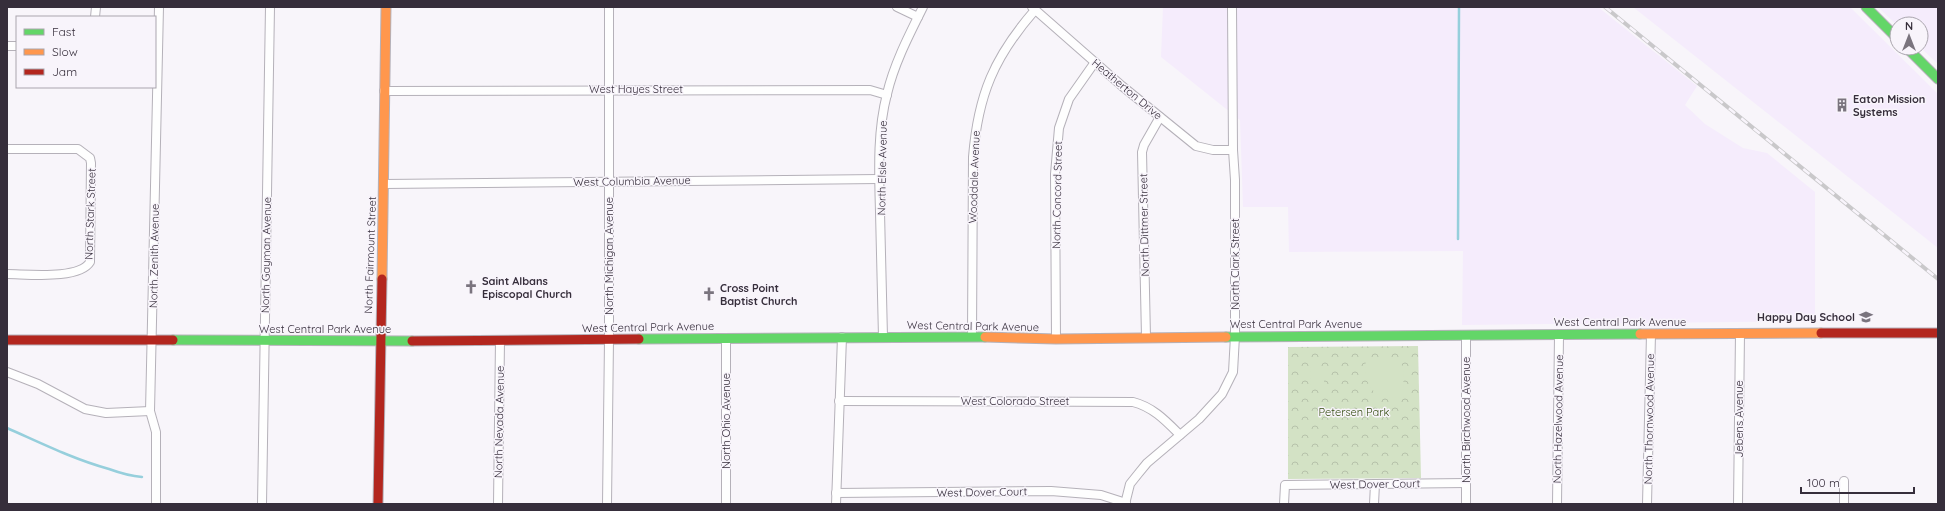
<svg xmlns="http://www.w3.org/2000/svg" width="1945" height="511" viewBox="0 0 1945 511" font-family="Quicksand,sans-serif">
	<defs>
		<pattern id="park-crowns" width="20" height="18" patternUnits="userSpaceOnUse"><rect width="20" height="18" fill="#d3e2c5"/><path d="M2 6a3 3 0 1 1 6 0M12 15a3 3 0 1 1 6 0" fill="none" stroke="#b6c2aa"/></pattern>
	</defs>
	<rect width="100%" height="100%" fill="#f8f5fa"/>
	<g fill="#f5ecfc">
		<polygon points="1163,7 1598,7 1697,86 1685,105 1705,124 1743,148 1767,153 1815,192 1815,321 1462,325 1463,251 1289,252 1288,207 1243,207 1240,120 1161,57"/>
		<polygon points="1633,7 1850,7 1938,94 1938,248"/>
		<polygon points="1878,7 1938,7 1938,64 1921,48 1921,24 1897,24 1897,25"/>
	</g>
	<polygon fill="url(#park-crowns)" points="1418,346 1421,478 1288,479 1288,347"/>
	<g fill="#d3e2c5">
		<path d="M1366 361H1395L1403 366 1404 397C1399 397 1390 399 1385 397 1368 393 1363 375 1366 361Z"/>
		<polygon points="1311,367 1324,367 1324,388 1310,388"/>
	</g>
	<g fill="none" stroke-linecap="round" stroke-linejoin="round">
		<g stroke="#96cfdc" stroke-width="2.5">
			<polyline points="1458,239 1459,7"/>
			<path d="M7 428C41 443 73 459 109 469 120 473 130 476 142 477"/>
		</g>
		<g stroke="#b5b1b9" stroke-width="10">
			<g id="street">
				<polyline points="897,7 918,17"/>
				<polyline points="1032,7 1122,86 1196,146 1213,150 1233,150"/>
				<polyline points="95,17 96,7"/>
				<polyline points="7,46 17,46"/>
				<polyline points="384,91 870,90 887,95"/>
				<path d="M7 149H78L90 158 91 163 90 262C79 280 27 274 7 274"/>
				<polyline points="384,184 879,179"/>
				<path d="M883 337C882 296 881 254 880 212 879 173 877 132 887 94 894 64 909 35 923 7"/>
				<path d="M972 337 973 157C978 95 994 57 1035 10"/>
				<polyline points="1146,337 1142,152 1144,145 1160,117"/>
				<polyline points="726,338 726,504"/>
				<polyline points="1056,339 1055,174 1059,128 1069,99 1095,62"/>
				<polyline points="7,372 38,384 85,409 106,413 150,411"/>
				<path d="M839 401 1133 402C1153 407 1166 421 1180 435"/>
				<polyline points="836,493 1051,491 1101,495 1126,503"/>
				<polyline points="156,504 156,432 150,411 159,7"/>
				<polyline points="262,504 270,7"/>
				<polyline points="498,504 500,340"/>
				<polyline points="607,504 609,340 609,7"/>
				<polyline points="836,504 842,337"/>
				<polyline points="1125,504 1130,484 1138,474 1147,463 1199,419 1222,394 1233,372 1235,336 1235,180 1233,150 1232,7"/>
				<polyline points="1284,504 1285,485 1466,483"/>
				<polyline points="1374,504 1375,484"/>
				<polyline points="1466,504 1466,335"/>
				<polyline points="1557,504 1559,335"/>
				<polyline points="1647,504 1651,334"/>
				<polyline points="1738,504 1740,333"/>
				<polyline points="1844,504 1844,481"/>
			</g>
		</g>
		<g stroke="#b5b1b9" stroke-width="11">
			<g id="fast">
				<polyline points="1866,7 1897,38"/>
				<polyline points="1907,48 1938,79"/>
				<polyline points="1226,337 1640,334"/>
				<polyline points="639,339 985,337"/>
				<polyline points="173,340 412,341"/>
			</g>
		</g>
		<g stroke="#b5b1b9" stroke-width="11">
			<g id="slow">
				<polyline points="382,279 386,7"/>
				<polyline points="1640,334 1821,333"/>
				<polyline points="985,337 1056,339 1226,337"/>
			</g>
		</g>
		<g stroke="#b5b1b9" stroke-width="11">
			<g id="jam">
				<polyline points="1821,333 1938,333"/>
				<polyline points="7,340 173,340"/>
				<polyline points="412,341 639,339"/>
				<polyline points="378,504 382,279"/>
			</g>
		</g>
		<use href="#street" stroke="#fefefe" stroke-width="8"/>
		<use href="#fast" stroke="#63d668" stroke-width="9"/>
		<use href="#slow" stroke="#ff974d" stroke-width="9"/>
		<use href="#jam" stroke="#b3261e" stroke-width="9"/>
		<g stroke="#c9c8ca" stroke-width="4">
			<polyline id="rail" points="1605,7 1938,279"/>
		</g>
		<use href="#rail" stroke="#f8f4fb" stroke-width="2.5" stroke-dasharray="8" stroke-linecap="butt"/>
	</g>
	<defs>
		<g id="building-bare" transform="scale(1.08)"><path d="M-4-6H4V6H1V3H-1V6H-4ZM-2.5-4.3h1.7v1.8h-1.7ZM.8-4.3h1.7v1.8H.8ZM-2.5-1h1.7V.8h-1.7ZM.8-1h1.7V.8H.8Z" fill="#7a747e" stroke="#f8f4fb" stroke-width="2.5" paint-order="stroke"/></g>
		<g id="church-bare" transform="scale(1.08)"><path d="M-1.2-6h2.4v3.5h3.3v2.4h-3.3V6h-2.4V-.1h-3.3v-2.4h3.3Z" fill="#7a747e" stroke="#f8f4fb" stroke-width="2.5" paint-order="stroke"/></g>
		<g id="school-bare" transform="scale(1.08)"><path d="M0-5L7-2L0 1L-7-2ZM-4 1L0 2.5L4 1V4Q0 6-4 4Z" fill="#7a747e" stroke="#f8f4fb" stroke-width="2.5" paint-order="stroke"/></g>
	</defs>
	<g fill-rule="evenodd">
		<use href="#building-bare" x="1842" y="105"/>
		<use href="#church-bare" x="471" y="287"/>
		<use href="#church-bare" x="709" y="294"/>
		<use href="#school-bare" x="1866" y="317"/>
	</g>
	<g text-anchor="middle" dominant-baseline="central" stroke-width="3" stroke-linejoin="round" paint-order="stroke">
		<g font-size="11" fill="#362e3b" stroke="#f8f4fb">
			<text x="636" y="89">West Hayes Street</text>
			<text transform="translate(1127 89) rotate(40)">Heatherton Drive</text>
			<text transform="translate(882 168) rotate(-89)">North Elsie Avenue</text>
			<text transform="translate(974 177) rotate(-88)">Wooddale Avenue</text>
			<text transform="translate(632 181) rotate(-1)">West Columbia Avenue</text>
			<text transform="translate(1057 195) rotate(-89)">North Concord Street</text>
			<text transform="translate(90 214) rotate(-88)">North Stark Street</text>
			<text transform="translate(1144 225) rotate(-91)">North Dittmer Street</text>
			<text transform="translate(266 255) rotate(-89)">North Gayman Avenue</text>
			<text transform="translate(370 255) rotate(-88)">North Fairmount Street</text>
			<text transform="translate(154 256) rotate(-89)">North Zenith Avenue</text>
			<text transform="translate(609 256) rotate(-90)">North Michigan Avenue</text>
			<text transform="translate(1235 264) rotate(-90)">North Clark Street</text>
			<text x="1620" y="322">West Central Park Avenue</text>
			<text x="1296" y="324">West Central Park Avenue</text>
			<text transform="translate(973 326) rotate(1)">West Central Park Avenue</text>
			<text transform="translate(648 327) rotate(-1)">West Central Park Avenue</text>
			<text x="325" y="329">West Central Park Avenue</text>
			<text x="1015" y="401">West Colorado Street</text>
			<text transform="translate(1558 419) rotate(-89)">North Hazelwood Avenue</text>
			<text transform="translate(1649 419) rotate(-89)">North Thornwood Avenue</text>
			<text transform="translate(1739 419) rotate(-90)">Jebens Avenue</text>
			<text transform="translate(1466 420) rotate(-90)">North Birchwood Avenue</text>
			<text transform="translate(726 421) rotate(-90)">North Ohio Avenue</text>
			<text transform="translate(499 422) rotate(-89)">North Nevada Avenue</text>
			<text transform="translate(1375 484) rotate(-1)">West Dover Court</text>
			<text transform="translate(982 492) rotate(-1)">West Dover Court</text>
		</g>
		<g font-size="11" font-weight="bold" fill="#362e3b" stroke="#f8f4fb" text-anchor="start">
			<text x="1853" y="99">Eaton Mission<tspan x="1853" dy="13">Systems</tspan></text>
			<text x="482" y="281">Saint Albans<tspan x="482" dy="13">Episcopal Church</tspan></text>
			<text x="720" y="288">Cross Point<tspan x="720" dy="13">Baptist Church</tspan></text>
			<text x="1855" y="317" text-anchor="end">Happy Day School</text>
		</g>
		<g font-size="11" fill="#314a0c" stroke="#f8f4fb">
			<text x="1354" y="412">Petersen Park</text>
		</g>
	</g>
	<rect width="1945" height="511" fill="none" stroke="#362e3b" stroke-width="16"/>
	<rect x="16" y="16" width="140" height="72" fill="#f8f4fb" stroke="#aaa5ae"/>
	<rect x="24" y="29" width="20" height="6" fill="#63d668" stroke="#aaa5ae"/>
	<text x="52" y="36" font-size="12" fill="#362e3b">Fast</text>
	<rect x="24" y="49" width="20" height="6" fill="#ff974d" stroke="#aaa5ae"/>
	<text x="52" y="56" font-size="12" fill="#362e3b">Slow</text>
	<rect x="24" y="69" width="20" height="6" fill="#b3261e" stroke="#aaa5ae"/>
	<text x="52" y="76" font-size="12" fill="#362e3b">Jam</text>
	<g transform="translate(1909 36)"><circle r="19" fill="#f8f4fb" stroke="#aaa5ae"/>
	<path d="M0-3L7 15L0 10L-7 15Z" fill="#7a747e"/>
	<text y="-6" font-size="11" font-weight="bold" text-anchor="middle" fill="#362e3b">N</text>
	</g>
	<path d="M1801 487v6h113v-6" fill="none" stroke="#362e3b" stroke-width="2"/>
	<text x="1807" y="487" font-size="12" fill="#362e3b" stroke="#f8f4fb" stroke-width="3" paint-order="stroke">100 m</text>
</svg>
